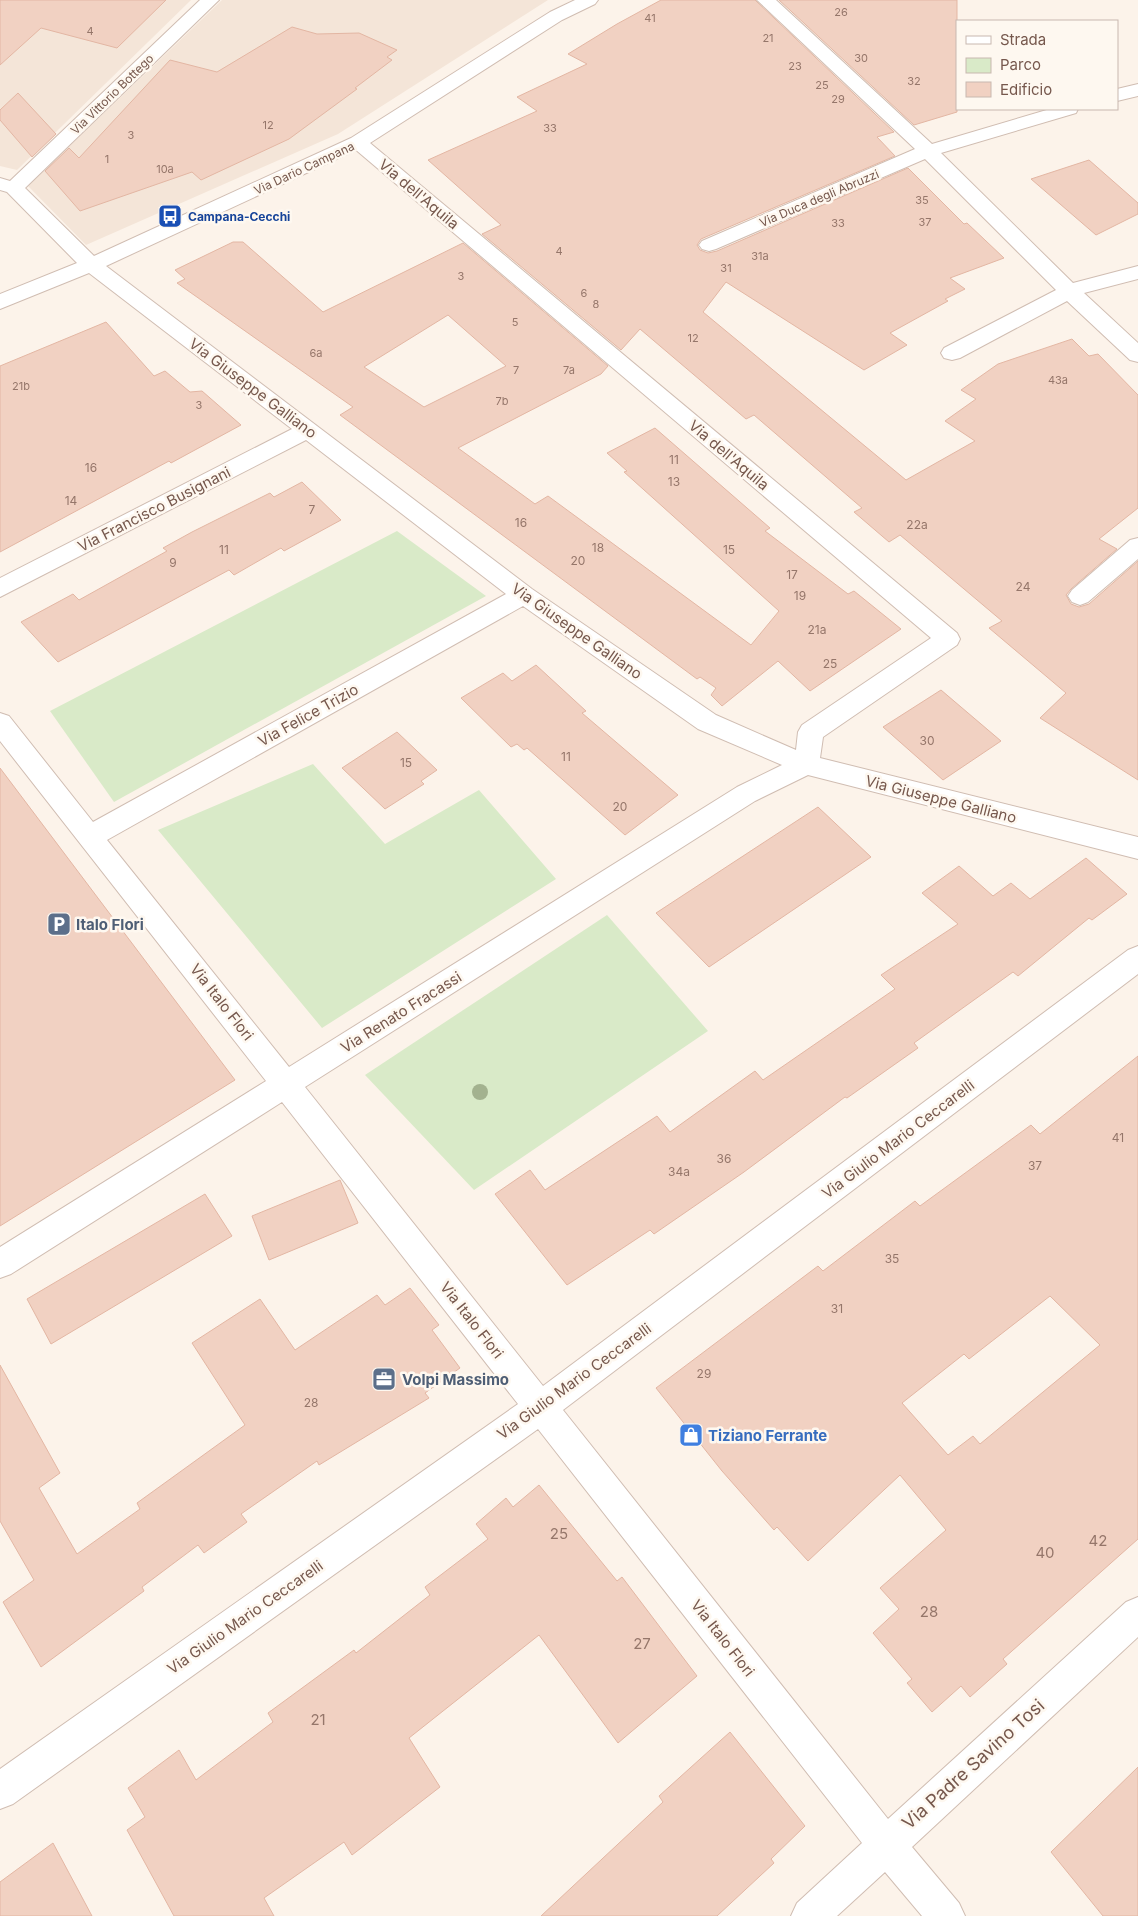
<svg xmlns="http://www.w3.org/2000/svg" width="1138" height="1916" viewBox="0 0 1138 1916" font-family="Inter,sans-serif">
	<rect width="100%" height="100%" fill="#fcf3ea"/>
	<g fill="#f4e5d8">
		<polygon points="0,0 191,0 17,170 0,166"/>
		<polygon points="222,0 548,0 338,134 86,245 28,186"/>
	</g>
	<g fill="#d9eac8">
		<polygon points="397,531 486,596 114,802 50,711"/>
		<polygon points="313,764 385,844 479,790 556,879 322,1028 158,830"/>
		<polygon points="607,915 708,1031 474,1190 365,1075"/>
	</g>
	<g fill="#f1d1c2" stroke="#e3b6a3" fill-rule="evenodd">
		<polygon points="0,0 166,0 117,48 41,28 0,65"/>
		<polygon points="661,0 755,0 894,132 877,137 895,156 701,239 697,245 700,250 708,253 717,251 908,168 964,224 967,223 1004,258 950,278 965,289 945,299 948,301 890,333 907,345 864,370 726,282 703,312 906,480 975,441 945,421 976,399 961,390 998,364 1072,339 1089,356 1098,354 1138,395 1138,508 1099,539 1117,549 1071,589 1066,595 1071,604 1079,607 1089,604 1138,561 1138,780 1040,718 1066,693 989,628 1002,621 900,535 889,542 854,512 862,508 754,415 746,419 640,329 621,350 482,234 501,225 428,160 537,111 517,97 587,64 568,54 617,24"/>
		<polygon points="779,0 957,0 957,112 914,125"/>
		<polygon points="292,27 317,34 359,33 397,50 387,57 392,60 355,88 357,89 289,139 201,180 192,172 80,211 45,171 69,148 79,158 170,60 217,72"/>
		<polygon points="18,93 56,134 32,157 0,120 0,110"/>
		<polygon points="1089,160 1138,203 1138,214 1096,235 1031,179"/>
		<path d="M233 242H243L323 312 463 243 608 366 601 374 458 448 535 504 548 496 751 645 779 611 624 472 627 471 607 453 655 428 770 528 765 531 848 594 854 591 901 629 810 691 778 661 722 706 711 695 716 688 700 677 697 679 340 415 353 407 177 283 185 279 175 270ZM448 315 506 366 424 407 364 367Z"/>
		<polygon points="106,322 154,376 165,371 190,392 202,391 241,425 171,463 169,461 0,552 0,366"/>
		<polygon points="302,482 341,520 284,551 281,548 234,575 229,570 58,662 21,622 73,594 79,600 167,551 163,548 192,532 270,493 274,497"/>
		<polygon points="536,665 586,711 582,713 678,795 625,835 527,748 524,750 517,744 511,747 461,698 503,673 512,681"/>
		<polygon points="941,690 1001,741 943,780 883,727"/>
		<polygon points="397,732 437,770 421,781 424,784 385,809 342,768"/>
		<polygon points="0,768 235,1080 0,1226"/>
		<polygon points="818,807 871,857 709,967 656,913"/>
		<polygon points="1086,858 1127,894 1092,920 1089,918 1018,976 1013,972 914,1043 918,1048 847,1098 845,1097 744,1172 654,1234 650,1230 567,1285 495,1194 530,1170 545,1190 657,1116 670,1132 755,1071 763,1080 895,989 881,975 958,924 922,893 959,866 993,896 1011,883 1030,899"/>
		<path d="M1138 1056V1539L1003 1659 1007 1664 970 1697 961 1686 932 1712 907 1683 912 1679 873 1633 899 1609 880 1588 946 1530 900 1475 808 1561 777 1527 774 1530 722 1471 656 1388 818 1266 823 1271 915 1201 920 1206 1031 1125 1040 1134ZM1050 1296 1100 1345 980 1444 973 1436 948 1455 902 1403 964 1354 969 1359Z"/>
		<polygon points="340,1180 358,1223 269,1260 252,1216"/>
		<polygon points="205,1194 232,1236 51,1344 27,1299"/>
		<polygon points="410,1288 439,1325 432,1330 460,1368 425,1393 429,1398 319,1465 317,1461 241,1514 247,1522 204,1553 198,1545 142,1587 144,1591 41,1667 3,1602 34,1580 0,1521 0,1365 60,1473 39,1488 77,1554 140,1509 137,1503 245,1425 192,1343 260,1299 295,1350 377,1295 385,1305"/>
		<polygon points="539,1485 617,1581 622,1577 697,1676 618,1743 539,1635 409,1738 440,1787 352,1855 344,1842 264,1898 274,1916 174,1916 127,1830 145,1817 128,1788 179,1750 196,1780 273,1722 268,1713 354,1650 356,1653 430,1595 425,1587 488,1539 476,1524 506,1498 513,1507"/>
		<polygon points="730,1732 805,1826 771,1859 774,1863 717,1916 541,1916 663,1802 659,1796"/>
		<polygon points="1138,1767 1138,1916 1103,1916 1051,1852"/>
		<polygon points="53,1843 92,1916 0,1916 0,1882"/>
	</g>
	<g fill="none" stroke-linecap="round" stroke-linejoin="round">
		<g stroke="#d0bdb2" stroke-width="2">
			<g id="minor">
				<path d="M200 0H219L25 188 94 256 351 138 550 12 575 0H598L595 4 562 20 370 143 957 633 960 639 957 645 823 737 820 758 1138 837V859L808 775 755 801 305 1087 543 1386 1128 950 1138 946V974L563 1410 888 1819 1126 1602 1138 1597V1637L912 1847 959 1903 965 1916H922L885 1872 837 1916H791L797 1903 862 1843 538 1429 13 1804 0 1809V1769L518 1404 282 1102 11 1274 0 1278V1247L266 1081 0 741V713L9 716 93 822 506 594 306 440 0 597V578L292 429 89 273 0 309V294L77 263 7 192 0 190V178L10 181ZM356 150 931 638 802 725 798 732 796 750 716 715 532 589 106 266ZM523 606 698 729 782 765 737 787 289 1067 107 840Z"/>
				<polygon points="757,0 776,0 932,144 1050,109 1078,109 1076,113 941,153 1073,283 1138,266 1138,279 1084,293 1138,343 1138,362 1130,360 1067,301 960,358 952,360 944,358 941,353 944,348 1056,290 925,159 716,249 709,251 702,249 699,245 702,241 915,149"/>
				<polygon points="1138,84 1138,96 1117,101 1117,89"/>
				<polygon points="1138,538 1138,559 1088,602 1080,605 1072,602 1068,596 1072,590 1130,540"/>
			</g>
		</g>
		<use href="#minor" fill="#fff" fill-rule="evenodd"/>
	</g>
	<circle fill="#a3b28f" cx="480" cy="1092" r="8"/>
	<defs>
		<g id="bus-square" transform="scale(1.25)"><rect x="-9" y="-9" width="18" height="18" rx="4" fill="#1a4fb4" stroke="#fef8f0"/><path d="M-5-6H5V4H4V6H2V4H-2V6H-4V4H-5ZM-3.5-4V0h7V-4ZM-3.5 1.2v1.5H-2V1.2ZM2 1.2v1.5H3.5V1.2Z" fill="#fff"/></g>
		<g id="parking-square" transform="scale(1.25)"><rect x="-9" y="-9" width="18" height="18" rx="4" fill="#5c6f8a" stroke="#fef8f0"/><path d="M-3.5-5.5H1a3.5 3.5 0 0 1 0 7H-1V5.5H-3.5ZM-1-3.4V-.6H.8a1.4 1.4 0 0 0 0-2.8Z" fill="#fff"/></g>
		<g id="office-square" transform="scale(1.25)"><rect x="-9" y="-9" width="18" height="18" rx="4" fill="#5c6f8a" stroke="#fef8f0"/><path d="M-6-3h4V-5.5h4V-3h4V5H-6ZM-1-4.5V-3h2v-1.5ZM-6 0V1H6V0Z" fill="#fff"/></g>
		<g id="shop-square" transform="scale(1.25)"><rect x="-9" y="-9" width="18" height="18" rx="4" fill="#3f7fe0" stroke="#fef8f0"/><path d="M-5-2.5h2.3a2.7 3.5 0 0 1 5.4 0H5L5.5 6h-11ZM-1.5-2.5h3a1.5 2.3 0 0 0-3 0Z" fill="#fff"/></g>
	</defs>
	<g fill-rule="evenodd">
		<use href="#bus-square" x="170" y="216"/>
		<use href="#parking-square" x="59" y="924"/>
		<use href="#office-square" x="384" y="1379"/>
		<use href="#shop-square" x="691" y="1435"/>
	</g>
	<g text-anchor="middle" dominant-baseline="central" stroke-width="5" stroke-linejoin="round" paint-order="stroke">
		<g font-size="11" fill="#95766a">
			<text x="841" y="12">26</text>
			<text x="650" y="18">41</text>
			<text x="90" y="31">4</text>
			<text x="768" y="38">21</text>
			<text x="861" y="58">30</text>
			<text x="795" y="66">23</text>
			<text x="914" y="81">32</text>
			<text x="822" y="85">25</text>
			<text x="838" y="99">29</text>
			<text x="268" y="125">12</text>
			<text x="550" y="128">33</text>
			<text x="131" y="135">3</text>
			<text x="107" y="159">1</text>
			<text x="165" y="169">10a</text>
			<text x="922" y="200">35</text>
			<text x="925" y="222">37</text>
			<text x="838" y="223">33</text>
			<text x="559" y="251">4</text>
			<text x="760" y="256">31a</text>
			<text x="726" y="268">31</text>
			<text x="461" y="276">3</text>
			<text x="584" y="293">6</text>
			<text x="596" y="304">8</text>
			<text x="515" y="322">5</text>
			<text x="693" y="338">12</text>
			<text x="316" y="353">6a</text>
			<text x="516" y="370">7</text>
			<text x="569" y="370">7a</text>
			<text x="1058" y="380">43a</text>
			<text x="21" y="386">21b</text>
			<text x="502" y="401">7b</text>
			<text x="199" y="405">3</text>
		</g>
		<g font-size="12" fill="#76584d" stroke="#fef8f0">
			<text transform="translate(112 94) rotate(-44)">Via Vittorio Bottego</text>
			<text transform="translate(304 168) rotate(-25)">Via Dario Campana</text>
			<text transform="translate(819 198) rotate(-23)">Via Duca degli Abruzzi</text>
		</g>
		<g font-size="12" font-weight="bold" fill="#164399" stroke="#fef8f0" text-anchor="start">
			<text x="188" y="216">Campana-Cecchi</text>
		</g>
		<g font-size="12" fill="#95766a">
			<text x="674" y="459">11</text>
			<text x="91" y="467">16</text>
			<text x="674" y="481">13</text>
			<text x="71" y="500">14</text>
			<text x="312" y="509">7</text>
			<text x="521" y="522">16</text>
			<text x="917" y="524">22a</text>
			<text x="598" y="547">18</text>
			<text x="224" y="549">11</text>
			<text x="729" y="549">15</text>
			<text x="578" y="560">20</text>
			<text x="173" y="562">9</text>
			<text x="792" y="574">17</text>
			<text x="1023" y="586">24</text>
			<text x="800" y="595">19</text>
			<text x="817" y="629">21a</text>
			<text x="830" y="663">25</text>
			<text x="927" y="740">30</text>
			<text x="566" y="756">11</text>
			<text x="406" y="762">15</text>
			<text x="620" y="806">20</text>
			<text x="1118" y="1137">41</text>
			<text x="724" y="1158">36</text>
			<text x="1035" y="1165">37</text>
			<text x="679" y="1171">34a</text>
			<text x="892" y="1258">35</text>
			<text x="837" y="1308">31</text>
			<text x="704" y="1373">29</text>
			<text x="311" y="1402">28</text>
		</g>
		<g font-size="15" fill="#76584d" stroke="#fef8f0">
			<text transform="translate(419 194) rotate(40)">Via dell'Aquila</text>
			<text transform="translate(253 388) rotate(37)">Via Giuseppe Galliano</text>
			<text transform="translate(729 455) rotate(40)">Via dell'Aquila</text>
			<text transform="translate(154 509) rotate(-27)">Via Francisco Busignani</text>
			<text transform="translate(577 631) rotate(35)">Via Giuseppe Galliano</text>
			<text transform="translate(308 715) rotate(-29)">Via Felice Trizio</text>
			<text transform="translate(941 799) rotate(14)">Via Giuseppe Galliano</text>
			<text transform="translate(222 1002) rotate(52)">Via Italo Flori</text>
			<text transform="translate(401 1012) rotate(-32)">Via Renato Fracassi</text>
			<text transform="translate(898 1139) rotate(-37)">Via Giulio Mario Ceccarelli</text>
			<text transform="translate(472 1320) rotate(52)">Via Italo Flori</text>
			<text transform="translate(574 1381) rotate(-36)">Via Giulio Mario Ceccarelli</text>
			<text transform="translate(245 1617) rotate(-35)">Via Giulio Mario Ceccarelli</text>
			<text transform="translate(723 1638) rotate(52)">Via Italo Flori</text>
		</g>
		<g font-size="15" font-weight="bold" fill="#4e5e75" stroke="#fef8f0" text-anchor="start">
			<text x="76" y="924">Italo Flori</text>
			<text x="402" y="1379">Volpi Massimo</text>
		</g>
		<g font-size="15" font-weight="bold" fill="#366cbe" stroke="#fef8f0" text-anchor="start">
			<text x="708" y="1435">Tiziano Ferrante</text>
		</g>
		<g font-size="15" fill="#95766a">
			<text x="559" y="1533">25</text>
			<text x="1098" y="1540">42</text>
			<text x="1045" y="1552">40</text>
			<text x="929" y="1611">28</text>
			<text x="642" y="1643">27</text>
			<text x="318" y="1719">21</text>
		</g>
		<g font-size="18" fill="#76584d" stroke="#fef8f0">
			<text transform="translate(973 1764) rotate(-42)">Via Padre Savino Tosi</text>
		</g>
	</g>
	<rect x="956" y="20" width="162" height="90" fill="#fef8f0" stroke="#c8b8af"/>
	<rect x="966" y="36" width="25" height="8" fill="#ffffff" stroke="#c8b8af"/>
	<text x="1000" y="45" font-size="15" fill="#76584d">Strada</text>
	<rect x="966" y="58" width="25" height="15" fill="#d9eac8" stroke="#c8b8af"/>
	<text x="1000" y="70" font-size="15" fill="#76584d">Parco</text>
	<rect x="966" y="82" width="25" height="15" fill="#f1d1c2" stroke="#c8b8af"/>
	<text x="1000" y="95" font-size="15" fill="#76584d">Edificio</text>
</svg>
